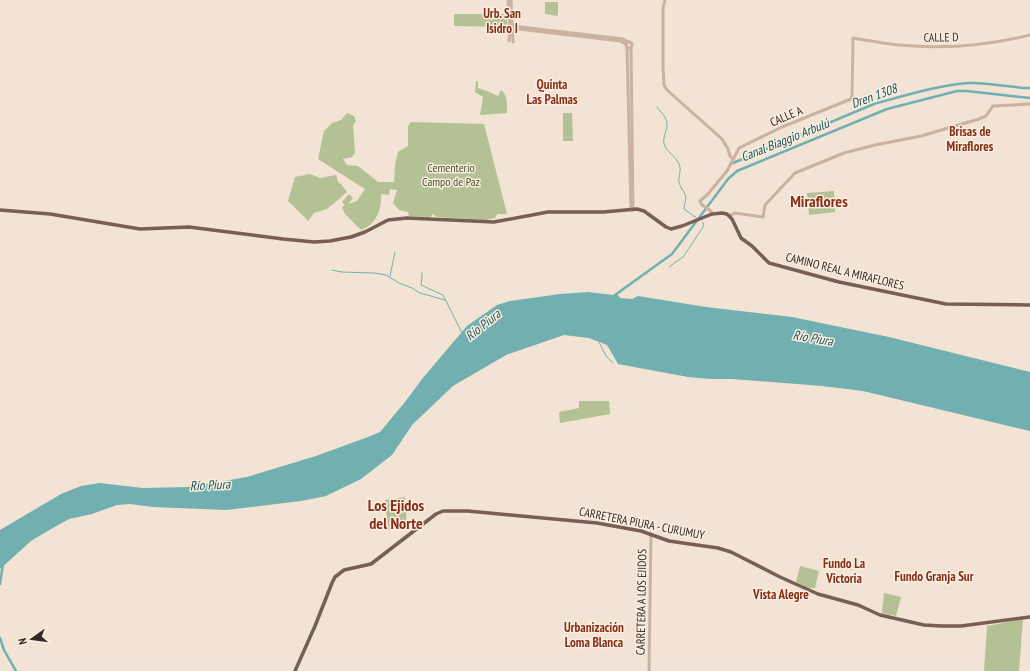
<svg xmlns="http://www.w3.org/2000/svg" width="1030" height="671" viewBox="0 0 1030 671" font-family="'PT Sans Narrow',sans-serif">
	<rect width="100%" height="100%" fill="#f2e3d5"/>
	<g fill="#b3c194">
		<polygon points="545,2 558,2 558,16 545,14"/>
		<polygon points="454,14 506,14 508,27 454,26"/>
		<path d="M476 81H478V88L487 91 498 96 501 90C508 96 507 104 507 113L480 115 483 97 475 92Z"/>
		<path d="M347 113 354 116 356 121 353 125 355 153 352 157 343 159 347 165 358 166 378 182H394L395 164 398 152 408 146V126L411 122 484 124 507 214H498L496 216 495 218 486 220 437 217 433 214 431 217 409 216 408 212 399 210 393 203 397 190 390 189 389 195 381 194C382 209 376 225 361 230L345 214 342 207 345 205 342 202 349 194 353 198 348 204 357 201 365 189 318 159 324 131 332 123 341 120Z"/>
		<polygon points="563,113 572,113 573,141 563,141"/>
		<polygon points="310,174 320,178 336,175 338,182 341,184 347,192 327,209 314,213 308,221 288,201 295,177"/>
		<polygon points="834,191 835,212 809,215 807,193"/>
		<polygon points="579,401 609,401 610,414 560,423 559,412 579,408"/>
		<polygon points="405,497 407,527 388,530 385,500"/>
		<polygon points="800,566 819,571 815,588 809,588 796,582"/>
		<polygon points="884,593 901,597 896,616 882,613"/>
		<polygon points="1023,619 1019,671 984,671 987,626"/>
	</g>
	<polygon fill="#72afb0" points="588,292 613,295 616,293 620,298 632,299 638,296 706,307 792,317 889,337 1030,372 1030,431 863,391 822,386 732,379 710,379 688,377 618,364 607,345 589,338 564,335 506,355 453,386 412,425 392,455 361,479 326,496 301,501 226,510 153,507 130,504 117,505 92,514 69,519 51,529 31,541 0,569 0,530 61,494 81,486 100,483 143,488 189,487 247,477 316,456 368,437 380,432 405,402 422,379 467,326 497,305 510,301 560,294"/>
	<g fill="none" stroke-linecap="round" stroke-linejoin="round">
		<g stroke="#72afb0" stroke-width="1">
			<path d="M657 107C659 111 663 113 665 117 671 128 662 134 664 144 666 152 676 156 679 164 682 170 678 176 679 182 680 187 683 190 685 194 687 199 684 204 684 209L698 219"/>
			<polyline points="669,267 683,257 703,227 704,224 702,222"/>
			<polyline points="332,270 342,272 374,273 386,275 399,283 412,288 420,293 445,300"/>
			<polyline points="422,273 422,277 421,285 443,295 462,333"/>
			<polyline points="390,276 395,252"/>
			<polyline points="599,342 606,356 613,363"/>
		</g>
		<g stroke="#72afb0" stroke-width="2.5">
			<path d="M733 163 874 104C903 96 939 85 969 83 989 82 1010 88 1030 88"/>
			<polyline points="615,295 672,254 728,179 737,171 887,109 957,91 967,91 1030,98"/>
			<polyline points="0,584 3,564"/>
			<polyline points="0,638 4,650 16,671"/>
		</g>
		<g stroke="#cab2a1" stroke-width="3">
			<polyline points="508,0 510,28 509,41"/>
			<polyline points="511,0 513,42"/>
			<polyline points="665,0 663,8 663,66 664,85 667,90 722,139 728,149 730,156 733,159"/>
			<circle cx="629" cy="45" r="3"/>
			<polyline points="626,44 620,41 510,28 513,26 623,39 629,42"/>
			<polyline points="631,47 633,210"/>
			<polyline points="627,48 631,210"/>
			<path d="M712 214 711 211 702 205 700 201 707 195 727 171 739 148 782 127 851 99 852 96 853 38C863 40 873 41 883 43 932 50 982 47 1030 35"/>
			<polyline points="729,216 735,213 763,217 765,205 795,173 844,153 875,145 921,136 979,119 986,116 993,106 1030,104"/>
			<polyline points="649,671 651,534"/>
		</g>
		<g stroke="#775f54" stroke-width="3.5">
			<polyline points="0,210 50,214 140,229 189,227 283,239 314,242 330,241 351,237 365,232 388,220 407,218 494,222 548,212 603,212 637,209 644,211 666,227 671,229 682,226 712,214 722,213 727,214 732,219 741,238 752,246 769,263 839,282 946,304 1030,305"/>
			<polyline points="295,671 315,626 332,583 335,577 344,570 371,564 436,514 443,511 468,511 597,523 641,531 669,541 718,548 731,552 780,577 818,594 858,605 880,615 924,625 942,626 961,626 1030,617"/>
		</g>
	</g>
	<g text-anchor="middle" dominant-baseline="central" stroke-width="3" stroke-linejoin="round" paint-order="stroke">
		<g font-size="12" fill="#332824" stroke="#faeee1">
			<text transform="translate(941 37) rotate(-1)">CALLE D</text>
			<text transform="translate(786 116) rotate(-23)">CALLE A</text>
			<text transform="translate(845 271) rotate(14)">CAMINO REAL A MIRAFLORES</text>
			<text transform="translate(642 523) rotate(11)">CARRETERA PIURA - CURUMUY</text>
			<text transform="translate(641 602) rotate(-89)">CARRETERA A LOS EJIDOS</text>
		</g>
		<g font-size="12" fill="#445327" stroke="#faeee1">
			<text x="451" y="167">Cementerio<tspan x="451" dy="14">Campo de Paz</tspan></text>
		</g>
		<g font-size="13" font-weight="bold" fill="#873019" stroke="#faeee1">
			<text x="502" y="13">Urb. San<tspan x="502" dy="15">Isidro I</tspan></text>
			<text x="552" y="84">Quinta<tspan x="552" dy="15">Las Palmas</tspan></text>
			<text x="970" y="131">Brisas de<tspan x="970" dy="15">Miraflores</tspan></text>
			<text x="844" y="563">Fundo La<tspan x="844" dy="15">Victoria</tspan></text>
			<text x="934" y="576">Fundo Granja Sur</text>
			<text x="781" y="594">Vista Alegre</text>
			<text x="594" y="627">Urbanización<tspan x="594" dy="15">Loma Blanca</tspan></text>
		</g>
		<g font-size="13" font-style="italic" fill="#185457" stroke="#faeee1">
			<text transform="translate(874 96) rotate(-20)">Dren 1308</text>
			<text transform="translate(785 140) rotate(-22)">Canal Biaggio Arbulú</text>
			<text transform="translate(483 325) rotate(-39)">Río Piura</text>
			<text transform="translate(813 338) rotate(10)">Río Piura</text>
			<text transform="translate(210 485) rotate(-3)">Río Piura</text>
		</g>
		<g font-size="16" font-weight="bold" fill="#873019" stroke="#faeee1">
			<text x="819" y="201">Miraflores</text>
			<text x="396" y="505">Los Ejidos<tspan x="396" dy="18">del Norte</tspan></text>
		</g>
	</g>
	<g transform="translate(32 639) rotate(256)" stroke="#faeee1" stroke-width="3" paint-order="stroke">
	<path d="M0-3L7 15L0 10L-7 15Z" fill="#332824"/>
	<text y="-6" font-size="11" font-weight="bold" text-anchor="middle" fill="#332824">N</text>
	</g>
</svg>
